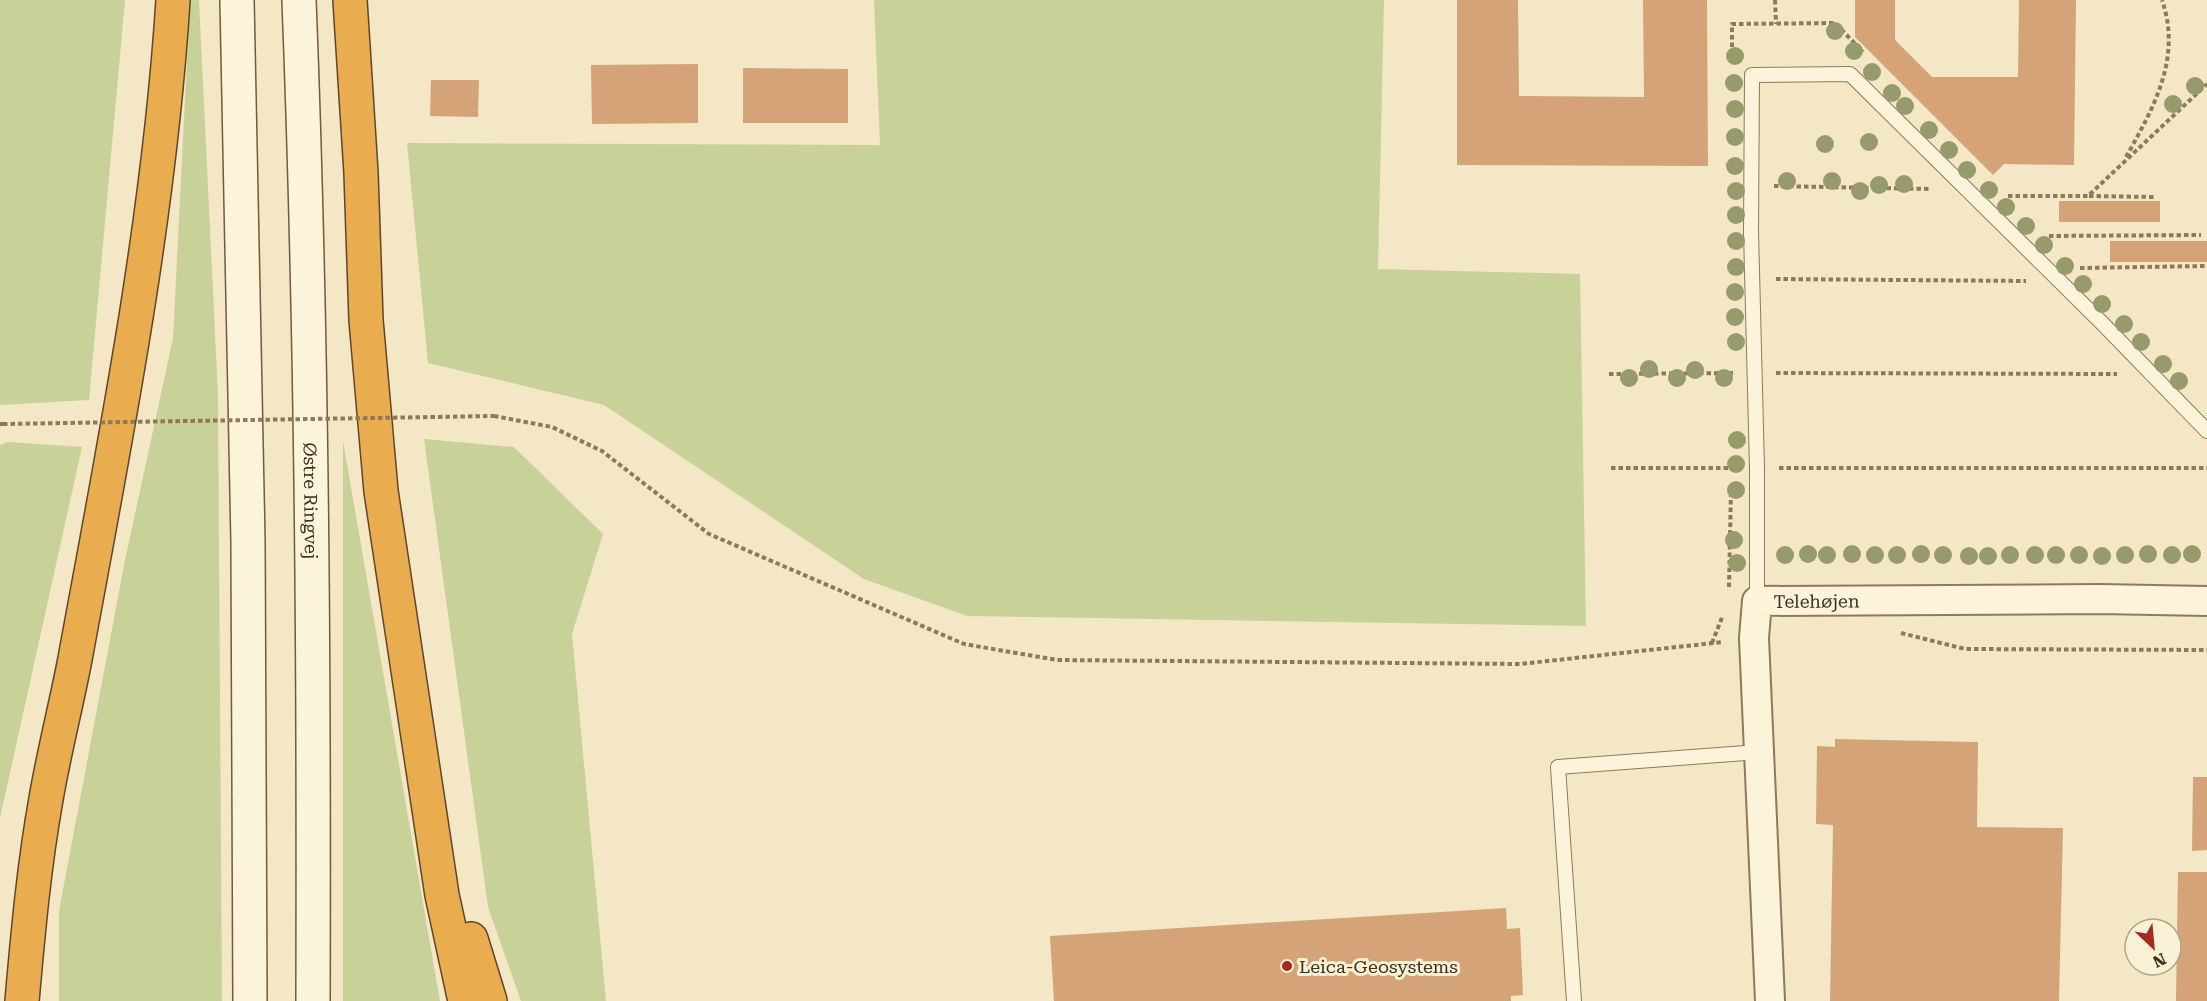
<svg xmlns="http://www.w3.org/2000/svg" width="2207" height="1001" viewBox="0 0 2207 1001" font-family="'Roboto Serif',serif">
	<rect width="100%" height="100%" fill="#f3e7c5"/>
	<g fill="#c8d298">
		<polygon points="0,0 125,0 89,400 0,405"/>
		<polygon points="190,0 199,0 218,395 222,1001 59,1001 59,911 124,565 173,338"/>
		<polygon points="874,0 1384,0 1378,269 1580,274 1586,626 967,616 864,579 604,405 428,363 407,143 880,145"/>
		<polygon points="424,439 514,447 603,534 572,634 606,1001 521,1001 488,907"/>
		<polygon points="343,441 440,1001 343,1001"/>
		<polygon points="8,442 82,447 0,818 0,445"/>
	</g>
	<g fill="#d4a378">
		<polygon points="1457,0 1518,0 1519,96 1644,97 1643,0 1707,0 1708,166 1457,165"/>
		<polygon points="1855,0 1895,0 1895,40 1932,77 2018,77 2019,0 2076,0 2074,165 2004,164 1993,175 1855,37"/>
		<polygon points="698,64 698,123 592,124 591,65"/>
		<polygon points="743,68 848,69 848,123 743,123"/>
		<polygon points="431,80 479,80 478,117 430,116"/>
		<rect x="2059" y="201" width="101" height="21"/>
		<rect x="2110" y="241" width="97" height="21"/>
		<polygon points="1835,739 1978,742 1977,827 2063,828 2059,1001 1830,1001 1833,825 1816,824 1817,746 1835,747"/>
		<polygon points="2193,777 2207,777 2207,850 2192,851"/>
		<polygon points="2178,872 2207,872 2207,1001 2176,1001"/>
		<polygon points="1506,908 1507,929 1520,928 1523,995 1511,996 1511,1001 1054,1001 1050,936"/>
	</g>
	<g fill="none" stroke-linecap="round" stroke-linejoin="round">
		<g stroke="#907959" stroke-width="16">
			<g id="lane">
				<polyline points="1757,601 1757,468 1751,231 1752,75 1850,74 2103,324 2207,431"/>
				<polyline points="1574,1001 1558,767 1759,752"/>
			</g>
		</g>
		<g stroke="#907959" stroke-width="32">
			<g id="street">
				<path id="s1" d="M1770 1001 1754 638 1757 601 2100 599 2207 601"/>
			</g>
		</g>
		<g stroke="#725a3c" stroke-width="36">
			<g id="secondary">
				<polyline points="237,0 248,542 250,1001"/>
				<path id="s2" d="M299 0C312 333 314 667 313 1001"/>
			</g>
		</g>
		<g stroke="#5e462d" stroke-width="36">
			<g id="highway">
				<polyline points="350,0 361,173 366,320 381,491 442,895 465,1001"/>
				<polyline points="471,939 490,1001"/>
				<path d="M22 1001C28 933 34 866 46 799 54 752 66 706 75 659 115 441 159 222 173 0"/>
			</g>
		</g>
		<g stroke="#907959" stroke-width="4" stroke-dasharray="4.5 3" stroke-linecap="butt">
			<polyline points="1775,0 1776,24"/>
			<polyline points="1732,62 1732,24 1835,23 1863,52"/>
			<path d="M2126 157C2154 107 2182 58 2162 0"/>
			<polyline points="1774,186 1931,189"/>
			<polyline points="2008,196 2088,196 2207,84"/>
			<polyline points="2089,196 2156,197"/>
			<polyline points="2049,236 2201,235"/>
			<polyline points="2080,268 2205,266"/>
			<polyline points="1776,279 2026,281"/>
			<polyline points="1776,373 2117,374"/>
			<polyline points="1609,374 1733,373"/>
			<polyline points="494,416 552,427 602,451 709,534 964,644 1057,660 1520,664 1723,642"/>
			<polyline points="0,424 3,424"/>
			<polyline points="1611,468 1735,468"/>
			<polyline points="1779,468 2207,468"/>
			<polyline points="1729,587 1731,489"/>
			<polyline points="1901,633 1965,649 2207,650"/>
			<polyline points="1712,643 1723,615"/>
		</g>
		<use href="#lane" stroke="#fcf4da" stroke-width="14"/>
		<use href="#street" stroke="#fcf4da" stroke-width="28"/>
		<use href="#secondary" stroke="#fcf4da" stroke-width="33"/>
		<use href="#highway" stroke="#e9ad4f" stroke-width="33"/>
		<polyline stroke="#907959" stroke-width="4" stroke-dasharray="4.5 3" stroke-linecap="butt" points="3,424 494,416"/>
	</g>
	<g fill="#979b6c">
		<circle cx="1835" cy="31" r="9"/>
		<circle cx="1854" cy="51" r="9"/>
		<circle cx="1735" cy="56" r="9"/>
		<circle cx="1872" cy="72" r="9"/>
		<circle cx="1734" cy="83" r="9"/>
		<circle cx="2195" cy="86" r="9"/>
		<circle cx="1892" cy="93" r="9"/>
		<circle cx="2173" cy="104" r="9"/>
		<circle cx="1905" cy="106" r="9"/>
		<circle cx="1735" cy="109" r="9"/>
		<circle cx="1929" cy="130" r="9"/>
		<circle cx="1735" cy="137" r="9"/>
		<circle cx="1869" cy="142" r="9"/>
		<circle cx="1825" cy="144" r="9"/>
		<circle cx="1949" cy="150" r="9"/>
		<circle cx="1735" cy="166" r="9"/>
		<circle cx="1967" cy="170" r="9"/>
		<circle cx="1787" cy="181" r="9"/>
		<circle cx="1832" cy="181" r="9"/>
		<circle cx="1904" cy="184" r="9"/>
		<circle cx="1879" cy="185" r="9"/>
		<circle cx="1989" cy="190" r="9"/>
		<circle cx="1736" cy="191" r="9"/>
		<circle cx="1860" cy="191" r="9"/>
		<circle cx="2006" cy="207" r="9"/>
		<circle cx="1736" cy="215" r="9"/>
		<circle cx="2026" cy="226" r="9"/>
		<circle cx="1736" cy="241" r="9"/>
		<circle cx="2044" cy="245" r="9"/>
		<circle cx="2065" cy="266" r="9"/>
		<circle cx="1736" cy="267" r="9"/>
		<circle cx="2083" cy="284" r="9"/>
		<circle cx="1735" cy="292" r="9"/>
		<circle cx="2102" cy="304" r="9"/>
		<circle cx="1735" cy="317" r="9"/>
		<circle cx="2124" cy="324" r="9"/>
		<circle cx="1736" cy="342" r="9"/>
		<circle cx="2141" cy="342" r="9"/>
		<circle cx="2163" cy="364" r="9"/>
		<circle cx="1649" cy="369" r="9"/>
		<circle cx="1695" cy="370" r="9"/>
		<circle cx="1629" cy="378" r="9"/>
		<circle cx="1677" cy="378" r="9"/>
		<circle cx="1724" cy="378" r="9"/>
		<circle cx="2179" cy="381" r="9"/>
		<circle cx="1737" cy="440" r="9"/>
		<circle cx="1736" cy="464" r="9"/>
		<circle cx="1736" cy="490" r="9"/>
		<circle cx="1734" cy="540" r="9"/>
		<circle cx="1808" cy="554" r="9"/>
		<circle cx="1852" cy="554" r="9"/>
		<circle cx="1921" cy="554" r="9"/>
		<circle cx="2148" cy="554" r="9"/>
		<circle cx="2192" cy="554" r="9"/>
		<circle cx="1785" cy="555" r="9"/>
		<circle cx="1827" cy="555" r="9"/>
		<circle cx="1875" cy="555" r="9"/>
		<circle cx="1897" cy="555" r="9"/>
		<circle cx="1943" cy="555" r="9"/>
		<circle cx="2010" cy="555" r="9"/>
		<circle cx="2035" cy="555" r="9"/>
		<circle cx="2056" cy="555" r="9"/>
		<circle cx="2079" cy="555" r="9"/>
		<circle cx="2125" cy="555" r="9"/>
		<circle cx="2172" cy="555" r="9"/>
		<circle cx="1969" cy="556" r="9"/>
		<circle cx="1988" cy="556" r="9"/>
		<circle cx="2102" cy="556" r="9"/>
		<circle cx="1737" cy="563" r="9"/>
	</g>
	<circle fill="#a62822" stroke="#f9f1d6" stroke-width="2" cx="1287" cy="966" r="6"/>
	<g text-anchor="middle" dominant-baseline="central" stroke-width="6" stroke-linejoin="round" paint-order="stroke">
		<g font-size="18" fill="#3f301e" stroke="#f9f1d6">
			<text stroke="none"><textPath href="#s2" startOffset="501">Østre Ringvej</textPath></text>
			<text stroke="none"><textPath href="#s1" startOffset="460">Telehøjen</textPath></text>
		</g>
		<g font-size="18" fill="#3f301e" stroke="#f9f1d6" text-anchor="start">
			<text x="1299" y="966">Leica-Geosystems</text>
		</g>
	</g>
	<g transform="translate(2153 947) rotate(154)"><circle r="28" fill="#f9f1d6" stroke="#afa48c" stroke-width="1.5"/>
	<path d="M0-4.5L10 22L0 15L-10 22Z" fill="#a62822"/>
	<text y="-9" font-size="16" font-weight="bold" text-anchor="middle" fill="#3f301e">N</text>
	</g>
</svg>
